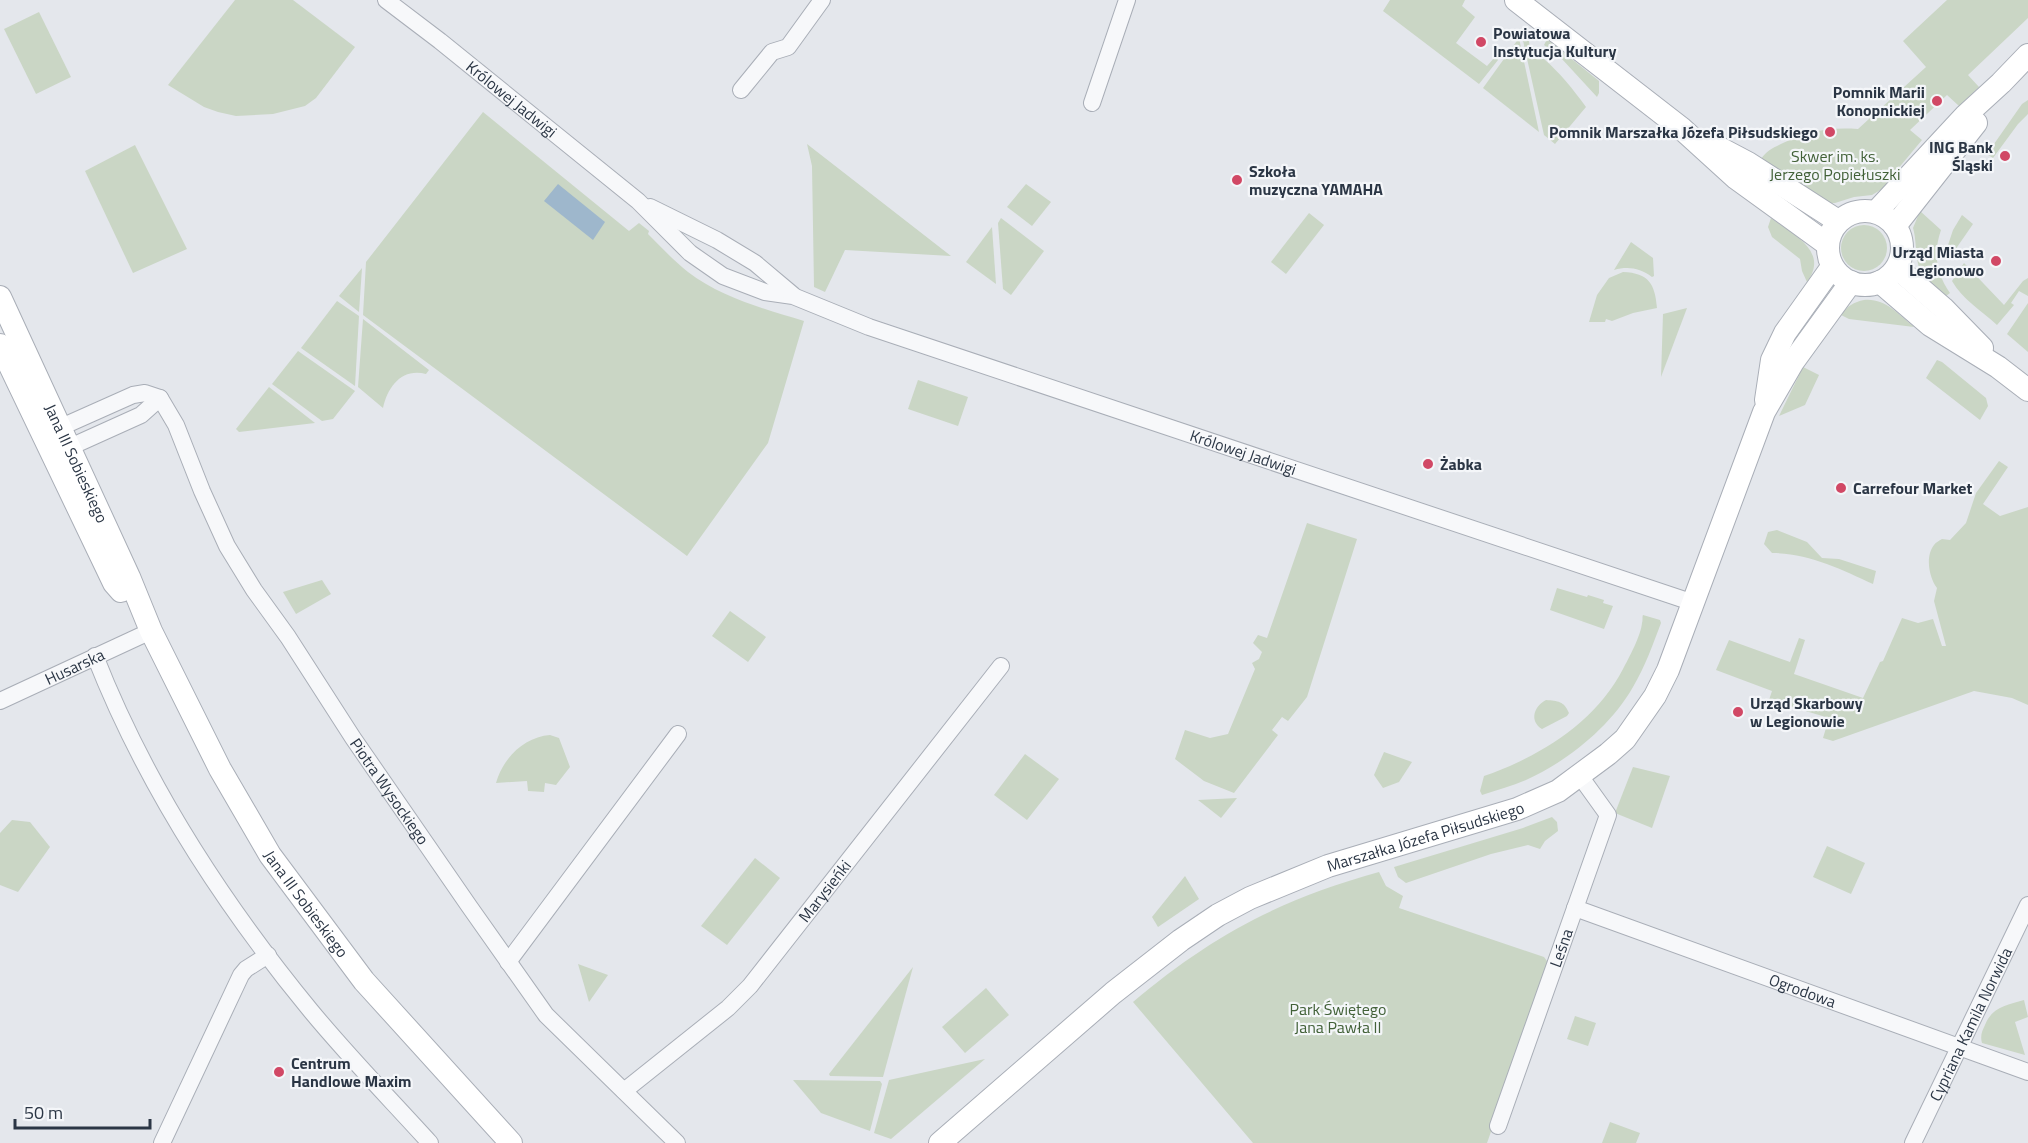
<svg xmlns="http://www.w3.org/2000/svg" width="2028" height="1143" viewBox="0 0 2028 1143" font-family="'Titillium Web',sans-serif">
	<rect width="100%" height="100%" fill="#e4e7ec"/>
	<g fill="#cad6c5">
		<polygon points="235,0 293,0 355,47 316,98 305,106 273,114 236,116 218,112 204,107 168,85"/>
		<polygon points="1390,0 1465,0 1462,6 1475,17 1456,43 1487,66 1495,57 1498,60 1479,84 1383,11"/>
		<path d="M1947 0H2028V18L1968 75 1979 87 1959 106 1947 95 1910 130 1922 140 1897 170 1899 172 1882 189 1872 195 1854 197 1835 203H1826L1761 159C1767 150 1773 148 1783 143 1809 131 1829 127 1858 129L1926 67 1903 41Z"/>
		<polygon points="39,12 71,77 36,94 4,29"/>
		<path d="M1522 36 1529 41C1529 50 1537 54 1544 59 1560 73 1573 89 1586 107L1555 144 1544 135Z"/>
		<polygon points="1519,38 1539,132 1483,88"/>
		<polygon points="1547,39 1599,81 1599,93 1597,97 1562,59 1544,45"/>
		<polygon points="2028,100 2028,114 2018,124 1993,158 1987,154 2022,104"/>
		<path d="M483 112 629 231 639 223 649 231 648 234C661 247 674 261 688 272 722 298 765 309 804 321L768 443 687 556 363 315 366 262Z"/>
		<polygon points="807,144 951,256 845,250 825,292 814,287 812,166"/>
		<polygon points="135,145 187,249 133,273 85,171"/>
		<polygon points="1026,184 1051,202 1032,226 1007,207"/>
		<path d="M1920 211 1941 230C1933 253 1936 273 1950 293L1946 296C1938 289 1926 281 1921 272 1915 262 1917 241 1913 228Z"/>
		<polygon points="1309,213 1324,225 1286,274 1271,262"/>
		<polygon points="1962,215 1973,224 1953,253 1947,248 1953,230"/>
		<polygon points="1001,218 1044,251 1011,295 1003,289 998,223"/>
		<path d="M1771 218C1792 234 1830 251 1807 282L1802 271 1800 259 1772 237 1768 227Z"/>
		<circle cx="1864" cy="248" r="23"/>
		<polygon points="992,227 996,284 966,262"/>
		<path d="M1631 242 1653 258 1654 276 1652 277C1640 268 1628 266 1614 270Z"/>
		<path d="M1964 263 2004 305 2023 281 2028 278V296L2019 291 2011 303 2014 305 1997 325C1982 311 1962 299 1952 281Z"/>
		<polygon points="362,268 359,312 339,296"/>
		<path d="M1623 272C1649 273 1655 284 1657 308L1633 313 1612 321 1606 319 1605 322H1589L1597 295 1609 278Z"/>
		<path d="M1864 300C1885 298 1898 314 1914 327L1849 319 1841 315C1847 306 1854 302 1864 300Z"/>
		<polygon points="337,301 359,316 355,386 301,348"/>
		<polygon points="2028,303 2028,352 2007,334"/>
		<polygon points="1687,308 1661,377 1663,314"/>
		<path d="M363 319 429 370 426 374C402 368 388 386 383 408L358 387Z"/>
		<polygon points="298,351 355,391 333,419 322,421 272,384"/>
		<polygon points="1937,360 1942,362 1986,398 1988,406 1980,420 1926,378"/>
		<polygon points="1803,367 1819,375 1805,405 1779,416"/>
		<polygon points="918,380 968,397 958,426 908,409"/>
		<polygon points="269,387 315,423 239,432 236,429"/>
		<path d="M1999 461 2008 467 1983 504 2000 516 2028 507V705L2012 698 1974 691 1833 741 1823 738 1829 718 1769 700 1772 691 1716 670 1729 640 1790 662 1799 638 1805 640 1794 674 1863 698 1880 662 1883 661 1902 618 1918 623 1933 619 1942 646H1946L1934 601 1937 588C1929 578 1925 556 1934 545 1936 542 1939 541 1942 539L1950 540 1966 523 1976 493Z"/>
		<polygon points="1307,523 1357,539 1307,697 1288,721 1282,717 1272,730 1278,735 1234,793 1204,781 1175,759 1185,730 1210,738 1228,734 1255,669 1252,663 1259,659 1262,652 1253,643 1258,635 1267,638"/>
		<path d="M1777 530 1807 542 1822 558 1839 559 1876 571 1873 584C1841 569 1808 553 1772 553L1764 544 1768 532Z"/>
		<polygon points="322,580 331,594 296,614 283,592"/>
		<polygon points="1557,588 1587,597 1588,595 1604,600 1603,603 1613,606 1604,629 1550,610"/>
		<polygon points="730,611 766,637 748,662 712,636"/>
		<path d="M1643 615 1660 620 1661 623C1653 644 1645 667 1633 687 1610 727 1568 761 1526 780 1512 786 1496 790 1482 795L1480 791 1484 776C1539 757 1595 723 1623 669 1629 658 1641 635 1642 623 1643 620 1642 617 1643 615Z"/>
		<path d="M1546 700C1558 701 1564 701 1569 713L1567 716 1542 729C1529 721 1534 706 1546 700Z"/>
		<path d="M550 735 559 738 570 767 556 785 545 783 544 792 528 791 527 781 496 783C503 758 524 737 550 735Z"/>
		<polygon points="1384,752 1412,762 1399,782 1383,788 1374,775"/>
		<polygon points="1025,754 1059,779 1027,820 994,795"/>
		<polygon points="1633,767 1670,776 1652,828 1615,813"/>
		<polygon points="1237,798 1221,818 1198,800"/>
		<polygon points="1552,817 1557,822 1558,831 1545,841 1540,849 1528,845 1491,854 1406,883 1398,877 1394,867 1523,828"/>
		<polygon points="12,820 30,822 50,847 18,892 0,885 0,833"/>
		<polygon points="1827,846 1865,863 1851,894 1813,877"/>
		<polygon points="755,858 780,878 727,945 701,926"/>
		<path d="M1379 872 1386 886 1403 896 1399 908 1544 957 1550 965 1487 1143H1253L1133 1002C1211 936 1281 899 1379 872Z"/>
		<polygon points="1185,876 1199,899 1158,927 1152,917"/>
		<polygon points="578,964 608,975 589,1002"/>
		<polygon points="913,967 883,1077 830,1076 829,1074"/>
		<polygon points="986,988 1009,1015 965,1053 942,1027"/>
		<path d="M2024 1000 2028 1017 2015 1022 2025 1055 1982 1043C1980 1036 1982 1031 1985 1025 1992 1007 2007 1005 2024 1000Z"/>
		<polygon points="1575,1016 1596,1023 1588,1046 1567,1039"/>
		<polygon points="985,1059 891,1139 874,1133 889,1080"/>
		<polygon points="793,1080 880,1081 882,1084 870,1131 821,1113"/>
		<polygon points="1610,1122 1640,1133 1636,1143 1602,1143"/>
	</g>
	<polygon fill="#9eb7cc" points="558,184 605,222 593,240 544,201"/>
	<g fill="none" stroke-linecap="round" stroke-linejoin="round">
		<g stroke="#a9aeb7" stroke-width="18">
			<g id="street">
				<path id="s1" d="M386 0 440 41 638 201 690 253 723 276 765 292 793 296 869 327 1694 603"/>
				<polyline points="741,90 772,52 788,47 822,0"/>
				<polyline points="1092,103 1127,0"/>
				<polyline points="650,207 717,240 755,263 793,295"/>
				<path id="s2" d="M50 432 133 395 145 393 160 398 176 425 202 491 227 546 254 590 288 637 353 738 469 906 546 1015 677 1143"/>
				<polyline points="59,452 141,415 160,398"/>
				<path d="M95 656C146 786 223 904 311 1011 349 1057 390 1099 430 1143"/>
				<path id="s3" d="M0 701 151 631"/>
				<path id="s4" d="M1575 908 2028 1072"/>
				<polyline points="508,962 678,734"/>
				<path id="s5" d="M624 1091 728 1008 750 986 1001 666"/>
				<path id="s6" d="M1498 1126 1608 815 1580 776"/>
				<polyline points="162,1143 241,975 246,969 268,955"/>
				<path id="s7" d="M1913 1143 2028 905"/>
			</g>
		</g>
		<g stroke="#a9aeb7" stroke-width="24">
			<g id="secondary">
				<polyline points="1516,0 1681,128 1736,178 1827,244"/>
				<polyline points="1712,144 1748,163 1838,221"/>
				<circle cx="1865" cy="248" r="37"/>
				<polyline points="1876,212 1966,115 2001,83 2028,55"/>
				<polyline points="1895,226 1976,123"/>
				<polyline points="1897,268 1943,308 1982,348"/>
				<polyline points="1880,282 1930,325 1998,367 2028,390"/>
				<path id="s8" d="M0 297 129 577 151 631 220 769 270 855 364 981 511 1143"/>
				<polyline points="0,345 114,583 121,591"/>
				<polyline points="1766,400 1772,360 1785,333 1832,267"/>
				<path id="s9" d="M940 1143 1113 993 1181 940 1218 915 1250 898 1328 866 1517 809 1558 791 1608 754 1625 739 1655 696 1668 670 1764 412 1793 362 1851 282"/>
			</g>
		</g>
		<use href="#street" stroke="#f7f8fa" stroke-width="16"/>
		<use href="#secondary" stroke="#fff" stroke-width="22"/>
	</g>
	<g fill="#d14865" stroke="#f4f6f9" stroke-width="2">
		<circle cx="1481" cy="42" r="6"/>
		<circle cx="1937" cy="101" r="6"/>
		<circle cx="1830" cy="132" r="6"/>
		<circle cx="2005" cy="156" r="6"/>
		<circle cx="1237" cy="180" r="6"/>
		<circle cx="1996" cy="261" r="6"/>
		<circle cx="1428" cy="464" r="6"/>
		<circle cx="1841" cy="488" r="6"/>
		<circle cx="1738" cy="712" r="6"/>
		<circle cx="279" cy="1072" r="6"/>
	</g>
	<g text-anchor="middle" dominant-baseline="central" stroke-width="4.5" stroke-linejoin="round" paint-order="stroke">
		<g font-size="16" font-weight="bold" fill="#2b3645" stroke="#f4f6f9" text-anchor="start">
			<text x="1493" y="33">Powiatowa<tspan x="1493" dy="18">Instytucja Kultury</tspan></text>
			<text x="1925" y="92" text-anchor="end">Pomnik Marii<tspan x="1925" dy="18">Konopnickiej</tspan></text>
			<text x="1818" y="132" text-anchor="end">Pomnik Marszałka Józefa Piłsudskiego</text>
			<text x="1993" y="147" text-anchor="end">ING Bank<tspan x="1993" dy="18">Śląski</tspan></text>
			<text x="1249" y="171">Szkoła<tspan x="1249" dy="18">muzyczna YAMAHA</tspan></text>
			<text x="1984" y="252" text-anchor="end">Urząd Miasta<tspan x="1984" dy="18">Legionowo</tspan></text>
			<text x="1440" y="464">Żabka</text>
			<text x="1853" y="488">Carrefour Market</text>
			<text x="1750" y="703">Urząd Skarbowy<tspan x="1750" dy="18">w Legionowie</tspan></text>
			<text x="291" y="1063">Centrum<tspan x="291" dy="18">Handlowe Maxim</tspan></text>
		</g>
		<g font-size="16" fill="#2b3645" stroke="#f4f6f9">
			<text stroke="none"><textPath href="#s1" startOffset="160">Królowej Jadwigi</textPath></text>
			<text stroke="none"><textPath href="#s1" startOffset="986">Królowej Jadwigi</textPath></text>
			<text stroke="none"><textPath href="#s8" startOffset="183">Jana III Sobieskiego</textPath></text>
			<text stroke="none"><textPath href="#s3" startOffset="82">Husarska</textPath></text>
			<text stroke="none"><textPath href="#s2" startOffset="576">Piotra Wysockiego</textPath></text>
			<text stroke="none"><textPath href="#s9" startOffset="582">Marszałka Józefa Piłsudskiego</textPath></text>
			<text stroke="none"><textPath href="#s5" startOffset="285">Marysieńki</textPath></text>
			<text stroke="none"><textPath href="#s8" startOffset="681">Jana III Sobieskiego</textPath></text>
			<text stroke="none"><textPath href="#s6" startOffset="189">Leśna</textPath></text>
			<text stroke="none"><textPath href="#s4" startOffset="242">Ogrodowa</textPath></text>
			<text stroke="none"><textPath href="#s7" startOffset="132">Cypriana Kamila Norwida</textPath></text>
		</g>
		<g font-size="16" fill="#426138" stroke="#f4f6f9">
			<text x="1835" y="156">Skwer im. ks.<tspan x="1835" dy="18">Jerzego Popiełuszki</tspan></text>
			<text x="1338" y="1009">Park Świętego<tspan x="1338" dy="18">Jana Pawła II</tspan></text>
		</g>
	</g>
	<path d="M15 1119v9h135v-9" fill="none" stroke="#2b3645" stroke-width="3"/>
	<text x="24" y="1119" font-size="18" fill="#2b3645" stroke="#f4f6f9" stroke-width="4.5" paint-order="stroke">50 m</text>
</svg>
